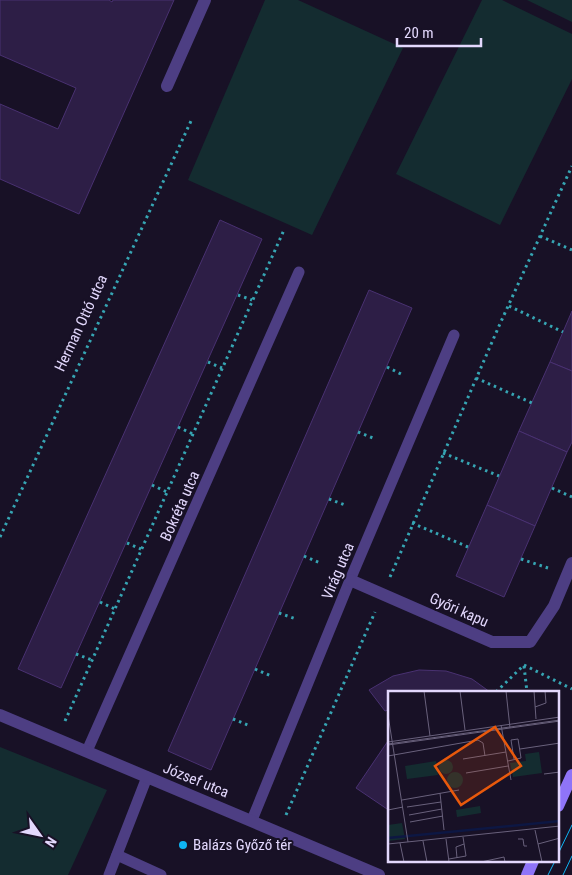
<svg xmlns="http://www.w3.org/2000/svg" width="572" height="875" viewBox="0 0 572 875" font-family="'Roboto Condensed',sans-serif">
	<rect width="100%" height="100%" fill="#181126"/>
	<g fill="#142c30">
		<polygon points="265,0 298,0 403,48 312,235 188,180"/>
		<polygon points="482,0 502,0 572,34 572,79 500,225 396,174"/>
		<polygon points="527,0 572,0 572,22"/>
		<polygon points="0,747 107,790 68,875 0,875"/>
	</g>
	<g fill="#2d1e46" stroke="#493171">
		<polygon points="0,0 109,0 112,2 113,0 174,0 79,214 0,179 0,104 58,129 76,88 0,55"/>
		<polygon points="220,220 262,239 61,688 18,669"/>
		<polygon points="369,290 412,308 211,770 168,751"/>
		<polygon points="572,311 572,371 550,362"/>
		<polygon points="550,362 572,371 572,442 567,452 519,431"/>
		<polygon points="519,431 567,452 535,526 487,505"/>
		<polygon points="487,505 535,526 504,597 456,576"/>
		<polygon points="419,670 446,671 472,679 490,692 390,692 390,709 385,711 369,690 393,676"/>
		<polygon points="390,738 390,811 356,788"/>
	</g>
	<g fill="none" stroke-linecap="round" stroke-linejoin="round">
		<g stroke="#36a5b3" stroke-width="3" stroke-dasharray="2.5 4" stroke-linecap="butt">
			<polyline points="540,236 572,250"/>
			<polyline points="238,295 252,300"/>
			<polyline points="509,306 563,332"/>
			<polyline points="208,362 222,368"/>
			<polyline points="387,367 401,374"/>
			<polyline points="476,378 532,403"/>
			<polyline points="178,427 193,434"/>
			<polyline points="358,432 373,438"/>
			<polyline points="443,453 499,476"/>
			<polyline points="152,485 167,492"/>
			<polyline points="552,488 572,497"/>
			<polyline points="329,499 345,505"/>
			<polyline points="412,523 468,547"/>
			<polyline points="0,537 191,121"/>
			<polyline points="127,543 141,549"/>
			<polyline points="304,556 320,563"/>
			<polyline points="521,559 548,568"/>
			<polyline points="390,577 499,326 572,166"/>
			<polyline points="100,602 115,609"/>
			<polyline points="279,613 296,619"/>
			<polyline points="76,654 92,660"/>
			<polyline points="524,665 572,689"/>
			<polyline points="524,666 527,692"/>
			<polyline points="255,669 271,676"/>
			<polyline points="496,692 524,665"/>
			<polyline points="233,719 250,726"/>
			<polyline points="65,721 284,230"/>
			<polyline points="286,815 375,612"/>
		</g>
		<g stroke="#4d3e83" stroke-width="11">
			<polyline points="87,751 299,272"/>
			<polyline points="252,820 350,580 454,335"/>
			<polyline points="117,855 161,875"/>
			<polyline points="109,875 147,777"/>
		</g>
		<g stroke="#4d3e83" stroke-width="12">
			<polyline points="167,86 205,0"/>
			<polyline points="350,580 492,642 530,642 554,606 572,563"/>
			<polyline points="0,715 379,875"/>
		</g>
		<g stroke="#8f74f8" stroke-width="12">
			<polyline points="558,806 572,775"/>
			<polyline points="527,875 533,861"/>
		</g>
		<g stroke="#0eb4f3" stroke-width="1">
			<polyline points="558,854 572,825"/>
			<polyline points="548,875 555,861"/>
			<polyline points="563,875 572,856"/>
		</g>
	</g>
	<circle fill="#0eb4f3" stroke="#181126" stroke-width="2" cx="183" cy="845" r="5"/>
	<g text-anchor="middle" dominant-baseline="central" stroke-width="4" stroke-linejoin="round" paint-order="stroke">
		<g font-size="15" fill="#e3d8fd" stroke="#181126">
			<text transform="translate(81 323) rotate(-65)">Herman Ottó utca</text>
			<text transform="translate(180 506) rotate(-66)">Bokréta utca</text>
			<text transform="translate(338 571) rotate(-67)">Virág utca</text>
			<text transform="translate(459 610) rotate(24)">Győri kapu</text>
			<text transform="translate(196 780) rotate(22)">József utca</text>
		</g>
		<g font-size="15" fill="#e3d8fd" stroke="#181126" text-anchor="start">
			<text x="193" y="845">Balázs Győző tér</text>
		</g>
	</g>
	<g transform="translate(388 691)">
		<rect width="171" height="171" fill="#181126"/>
		<path d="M151 61 154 82 125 86 122 72 138 70 137 63ZM51 76a7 7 0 1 1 14 0a7 7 0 1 1-14 0ZM48 70 50 84 19 88 17 75ZM59 89a8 8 0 1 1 16 0a8 8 0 1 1-16 0ZM92 115 93 122 69 126 68 119ZM14 132 17 148 0 150V134Z" fill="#142c30"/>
		<path fill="none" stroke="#0d1743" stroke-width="2.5" d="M0 147 172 130"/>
		<path fill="none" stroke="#69617c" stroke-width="1" d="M36 0 42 45M72 0 77 39M118 0 122 37M146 0 148 28M147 16 158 12 157 0M0 24 20 151M113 34 123 89M0 51 172 26M0 53 172 29M0 54 172 30M132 58 172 52M0 65 90 49 95 52 97 65M75 68 118 61M120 70 133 67 130 48 123 49 126 68M78 82 120 75M156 83 172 81M52 102 56 139M14 109 71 99M19 116 53 111M0 119 15 116M21 124 54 118M22 131 55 125M147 139 154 171M58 148 61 171M130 148H135L136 155H139M35 150 39 171M12 152 16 171M0 153 172 135M150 153 172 147M69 167 68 156 76 153M61 168 78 165 75 146M93 171 116 166 117 171"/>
		<path fill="#e8590c" fill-opacity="0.15" stroke="#e8590c" stroke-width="2.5" d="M107 36 133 75 73 114 47 75Z"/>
		<rect width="171" height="171" fill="none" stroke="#e3d8fd" stroke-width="2.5"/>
	</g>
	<g transform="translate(40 835) rotate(123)" stroke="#181126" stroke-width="4" paint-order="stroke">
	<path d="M0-4L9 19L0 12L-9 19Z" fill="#e3d8fd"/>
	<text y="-8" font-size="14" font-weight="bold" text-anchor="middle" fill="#e3d8fd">N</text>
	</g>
	<path d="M397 38v8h84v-8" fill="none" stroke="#e3d8fd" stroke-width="2.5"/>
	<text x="404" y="38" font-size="15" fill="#e3d8fd" stroke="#181126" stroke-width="4" paint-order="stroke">20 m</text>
</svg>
